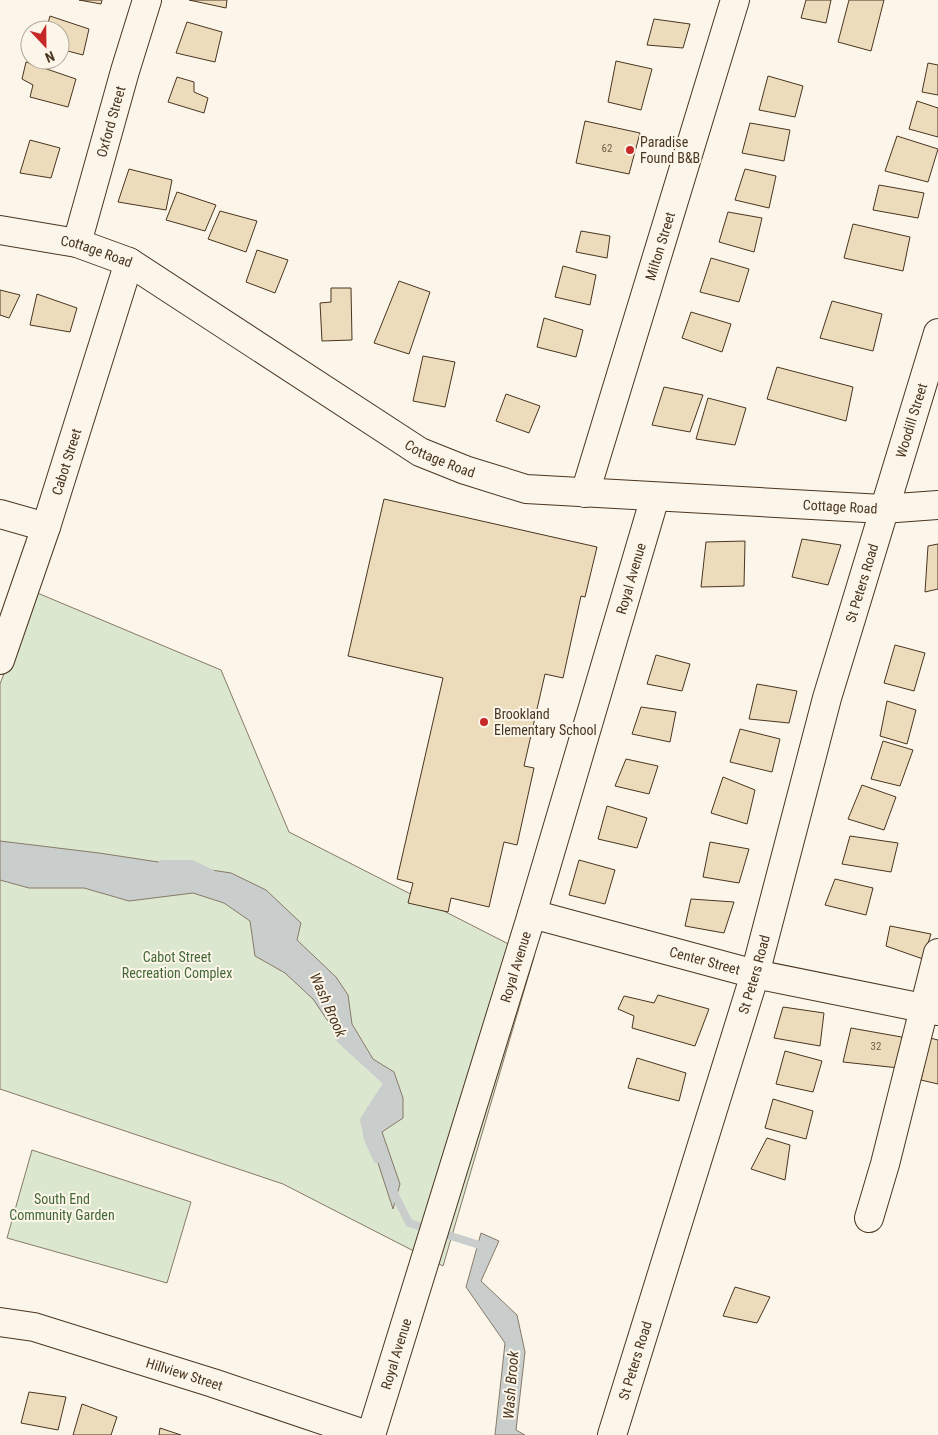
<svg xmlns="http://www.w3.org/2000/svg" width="938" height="1435" viewBox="0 0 938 1435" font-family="'Roboto Condensed',sans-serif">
	<rect width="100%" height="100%" fill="#fbf6e9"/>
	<g fill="#dce7d0" stroke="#887966">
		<polygon points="35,592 221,670 289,832 534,957 443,1266 283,1184 0,1089 0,684"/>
		<polygon points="32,1150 191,1202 167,1283 7,1238"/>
	</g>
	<g fill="#c9cecd" stroke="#887966">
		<polygon points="0,841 99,853 231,873 266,890 301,923 297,940 336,977 348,995 352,1024 373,1059 394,1072 403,1098 403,1118 382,1132 400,1184 393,1209 364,1120 387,1083 340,1039 313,999 285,973 255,956 250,921 224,903 193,893 129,901 84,888 29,888 0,880"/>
		<polygon points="481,1233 499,1241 481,1281 517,1315 525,1352 516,1430 525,1435 495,1435 505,1343 466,1287"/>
	</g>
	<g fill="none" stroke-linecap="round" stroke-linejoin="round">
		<g stroke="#c9cecd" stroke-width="8">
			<polyline points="162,864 192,864 211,873"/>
			<polyline points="337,1032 340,1039 388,1083 364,1120 368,1139 377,1159"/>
			<polyline points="392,1189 409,1223 486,1247"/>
		</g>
	</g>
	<g fill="#ecdcbc" stroke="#4a3520">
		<polygon points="79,0 102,0 101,4"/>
		<polygon points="189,0 227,0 226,8"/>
		<polygon points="806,0 831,0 826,23 801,18"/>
		<polygon points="849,0 884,0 871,51 838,42"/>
		<polygon points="50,16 89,29 83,55 60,49 60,30 46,30"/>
		<polygon points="654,19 690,24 683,48 647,45"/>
		<polygon points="187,22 222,32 215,62 176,53"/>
		<polygon points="616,61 652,69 641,110 608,102"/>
		<polygon points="26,62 76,79 68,107 30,97 33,85 22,79"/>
		<polygon points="928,63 938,65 938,95 922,92"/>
		<polygon points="768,76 803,86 795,117 759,110"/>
		<polygon points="177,77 194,82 194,92 208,98 204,113 168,102"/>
		<polygon points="917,101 938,108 938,137 909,129"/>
		<polygon points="585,121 640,133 629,174 576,163"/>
		<polygon points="750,123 790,130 784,161 742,153"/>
		<polygon points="897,136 938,149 928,182 885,171"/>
		<polygon points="30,140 60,148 51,178 20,173"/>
		<polygon points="129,169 172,180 166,210 118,202"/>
		<polygon points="745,169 776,176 769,208 735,200"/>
		<polygon points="879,185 924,193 918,218 873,210"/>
		<polygon points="177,192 216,205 205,231 166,220"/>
		<polygon points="220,211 257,221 246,252 208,239"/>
		<polygon points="728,212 762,218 754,252 719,242"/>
		<polygon points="853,224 910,237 903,271 844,258"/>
		<polygon points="581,231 610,236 607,258 576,252"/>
		<polygon points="257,250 288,260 275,293 246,282"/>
		<polygon points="711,258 749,269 739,302 700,292"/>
		<polygon points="563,266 596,275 590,305 555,297"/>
		<polygon points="399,281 430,292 409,354 374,343"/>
		<polygon points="331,288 351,288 352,340 322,341 320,303 331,302"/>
		<polygon points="0,290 20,295 9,318 0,315"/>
		<polygon points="37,294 77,308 70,332 30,325"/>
		<polygon points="832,301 882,314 873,351 820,338"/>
		<polygon points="691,312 731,324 722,352 682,338"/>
		<polygon points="544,318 583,330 576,357 537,347"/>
		<polygon points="423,356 455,362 445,407 413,401"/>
		<polygon points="777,367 853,387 846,421 767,399"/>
		<polygon points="664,387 703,395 690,432 652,425"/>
		<polygon points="506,394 540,406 529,433 496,421"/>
		<polygon points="708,398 746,408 735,445 696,439"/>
		<polygon points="384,499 597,547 585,597 581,596 563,678 545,674 524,766 534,768 517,845 504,842 489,907 451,898 448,912 408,903 413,883 397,879 443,678 348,656"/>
		<polygon points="802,539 841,545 828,585 792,577"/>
		<polygon points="745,541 744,586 701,587 706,542"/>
		<polygon points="938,544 938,589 925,592 928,546"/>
		<polygon points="895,645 925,653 914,691 884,683"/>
		<polygon points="656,655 690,664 682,691 647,684"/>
		<polygon points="757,684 797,691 789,723 749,719"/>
		<polygon points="887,701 916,710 907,744 880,736"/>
		<polygon points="641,707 676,712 670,742 632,734"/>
		<polygon points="740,729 780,739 772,772 730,762"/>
		<polygon points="883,741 913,750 900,786 871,779"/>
		<polygon points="626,759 658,766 649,794 615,786"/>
		<polygon points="723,777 755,790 747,824 711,813"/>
		<polygon points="862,785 896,797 884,830 848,819"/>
		<polygon points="607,806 647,818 637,848 598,839"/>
		<polygon points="850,836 898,843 891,872 842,864"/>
		<polygon points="710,842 749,849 739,883 703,877"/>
		<polygon points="579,860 615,870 605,904 569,895"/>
		<polygon points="835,879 873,888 866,915 825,905"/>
		<polygon points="691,899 734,902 724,933 685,926"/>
		<polygon points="890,926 931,934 923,959 886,946"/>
		<polygon points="658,995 709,1009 695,1046 632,1028 634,1016 618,1009 624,996 654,1003"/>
		<polygon points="783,1007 824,1013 820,1046 774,1038"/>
		<polygon points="851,1028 907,1038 899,1068 843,1062"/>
		<polygon points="930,1038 938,1040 938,1084 921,1080"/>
		<polygon points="785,1051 822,1061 813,1092 776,1084"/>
		<polygon points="637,1058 686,1073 679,1101 628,1088"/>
		<polygon points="773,1099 813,1111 806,1139 765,1128"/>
		<polygon points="767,1138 790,1145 785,1180 751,1169"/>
		<polygon points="735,1287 770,1297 757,1323 723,1316"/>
		<polygon points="29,1392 66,1397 58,1430 21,1423"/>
		<polygon points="82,1404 117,1417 111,1435 73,1435"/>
		<polygon points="160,1428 181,1435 159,1435"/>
	</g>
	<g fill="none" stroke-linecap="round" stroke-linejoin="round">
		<g stroke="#4a3520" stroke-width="30">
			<g id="minor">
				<path id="s1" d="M77 243 125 71 147 0"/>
				<path id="s2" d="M585 493 735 0"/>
				<polyline points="0,514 46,527"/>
				<path id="s3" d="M0 660 46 527 129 262"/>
				<path id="s4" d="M532 914 755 974 938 1011"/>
				<polyline points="869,1218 885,1164 938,953"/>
				<path id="s5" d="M0 1322 34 1327 213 1383 367 1435"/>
				<path id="s6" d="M371 1435 532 914 655 497"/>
				<path id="s7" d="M612 1435 755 974 827 698 938 333"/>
			</g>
		</g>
		<g stroke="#4a3520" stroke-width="30">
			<g id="major">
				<path id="s8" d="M0 230 77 243 129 262 420 452 465 470 526 489 883 509 938 505"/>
			</g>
		</g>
		<use href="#minor" stroke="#fbf6e9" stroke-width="28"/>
		<use href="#major" stroke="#fbf6e9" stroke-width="28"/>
	</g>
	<g fill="#c62828" stroke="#fbf6e9" stroke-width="2">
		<circle cx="630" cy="150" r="5"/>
		<circle cx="484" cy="722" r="5"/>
	</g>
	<g text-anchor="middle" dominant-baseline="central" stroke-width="4" stroke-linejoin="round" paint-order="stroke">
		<g font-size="11" fill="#725f47">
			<text x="607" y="148">62</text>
			<text x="876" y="1046">32</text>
		</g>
		<g font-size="14" fill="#4a3520" stroke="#fbf6e9">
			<text stroke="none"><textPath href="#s1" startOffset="126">Oxford Street</textPath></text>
			<text stroke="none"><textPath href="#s2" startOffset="258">Milton Street</textPath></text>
			<text stroke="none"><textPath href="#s8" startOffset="99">Cottage Road</textPath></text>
			<text stroke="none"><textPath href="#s7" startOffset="1058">Woodill Street</textPath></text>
			<text stroke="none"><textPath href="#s8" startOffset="502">Cottage Road</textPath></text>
			<text stroke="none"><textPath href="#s3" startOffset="209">Cabot Street</textPath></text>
			<text stroke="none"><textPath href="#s8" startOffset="908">Cottage Road</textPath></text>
			<text stroke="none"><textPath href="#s6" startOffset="895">Royal Avenue</textPath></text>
			<text stroke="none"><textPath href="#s7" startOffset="888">St Peters Road</textPath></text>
			<text stroke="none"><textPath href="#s4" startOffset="179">Center Street</textPath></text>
			<text stroke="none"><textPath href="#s6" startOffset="490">Royal Avenue</textPath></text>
			<text stroke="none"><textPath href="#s7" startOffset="482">St Peters Road</textPath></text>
			<text stroke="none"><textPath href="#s6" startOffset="85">Royal Avenue</textPath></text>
			<text stroke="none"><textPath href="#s7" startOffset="78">St Peters Road</textPath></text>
			<text stroke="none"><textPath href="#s5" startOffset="192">Hillview Street</textPath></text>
		</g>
		<g font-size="14" fill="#4a3520" stroke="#fbf6e9" text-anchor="start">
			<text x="640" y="142">Paradise<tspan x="640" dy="16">Found B&amp;B</tspan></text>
			<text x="494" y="714">Brookland<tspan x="494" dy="16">Elementary School</tspan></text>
		</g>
		<g font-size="14" fill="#436837" stroke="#fbf6e9">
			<text x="177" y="957">Cabot Street<tspan x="177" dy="16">Recreation Complex</tspan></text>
			<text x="62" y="1199">South End<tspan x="62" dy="16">Community Garden</tspan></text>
		</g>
		<g font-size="15" font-style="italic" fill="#4a3520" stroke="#fbf6e9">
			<text transform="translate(328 1005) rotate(66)">Wash Brook</text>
			<text transform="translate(511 1385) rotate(-86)">Wash Brook</text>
		</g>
	</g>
	<g transform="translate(45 45) rotate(158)"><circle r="24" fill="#fbf6e9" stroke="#b4a999"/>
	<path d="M0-4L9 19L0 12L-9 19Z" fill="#c62828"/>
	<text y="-8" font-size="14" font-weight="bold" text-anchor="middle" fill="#4a3520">N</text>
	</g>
</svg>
